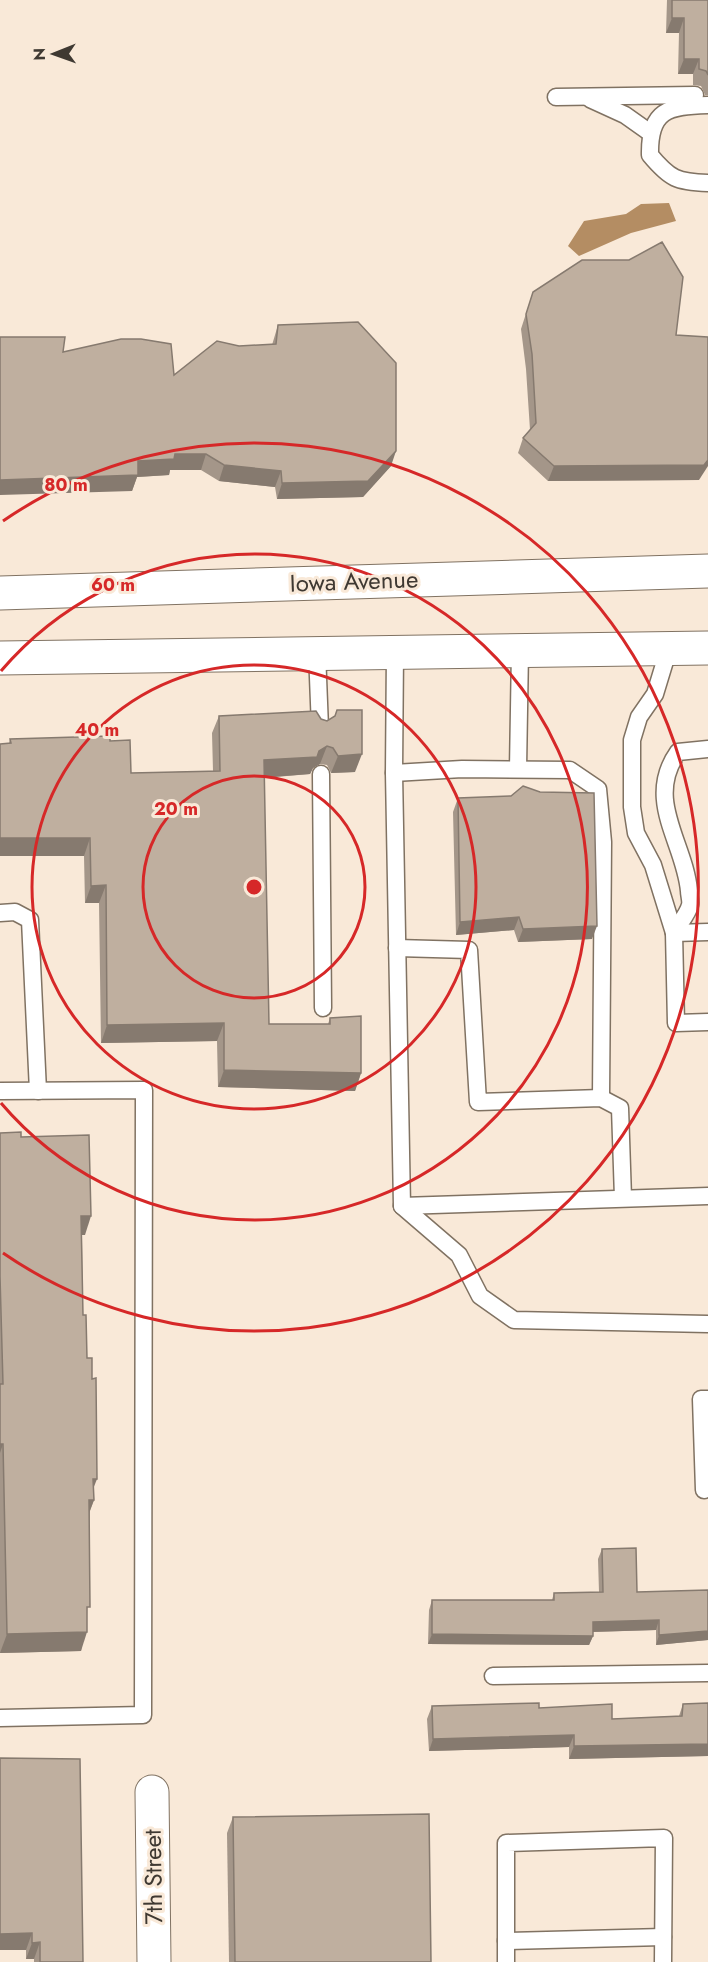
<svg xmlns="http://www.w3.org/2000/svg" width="708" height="1962" viewBox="0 0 708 1962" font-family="Jost,sans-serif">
	<rect width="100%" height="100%" fill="#f9e9d8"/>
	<polygon fill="#b48d63" points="669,203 676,221 631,233 579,256 568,246 584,221 626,214 641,204"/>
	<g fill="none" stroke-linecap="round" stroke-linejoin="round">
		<g stroke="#807262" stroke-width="19">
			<g id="lane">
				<polyline points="556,97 695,95"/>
				<polyline points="590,99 625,115 649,132"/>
				<path d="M708 105C668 106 649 110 650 155 670 179 677 182 708 183"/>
				<polyline points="669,648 655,694 639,717 632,740 632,807 636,833 653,865 674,933 676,1023 708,1022"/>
				<polyline points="395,651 394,773 402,1206 708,1196"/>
				<polyline points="317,652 320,728"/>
				<polyline points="518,769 520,650"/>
				<polyline points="394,773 462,769 570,770 598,789 603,842 601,1098"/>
				<polyline points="321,774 323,1008"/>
				<polyline points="0,913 15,912 30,920 38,1091"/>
				<path d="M674 933C678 925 688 914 690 905 691 901 689 895 689 891 685 843 644 800 678 752L708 749"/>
				<polyline points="674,933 708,932"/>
				<polyline points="397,948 469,950 478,1102 601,1098 620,1108 623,1198"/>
				<polyline points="0,1091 144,1090 143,1715 0,1718"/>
				<polyline points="402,1206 459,1255 480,1296 514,1320 708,1324"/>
				<polyline points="704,1490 701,1399 708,1399"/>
				<polyline points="493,1676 708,1673"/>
				<polyline points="506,1941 663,1937"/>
				<polyline points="506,1962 506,1843 664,1838 663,1962"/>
			</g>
		</g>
		<g stroke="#807262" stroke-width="35">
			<polyline id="street" points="152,1792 154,1962"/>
		</g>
		<g stroke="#807262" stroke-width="35">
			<g id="primary">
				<polyline points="0,593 708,571"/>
				<polyline points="0,658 708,648"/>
			</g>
		</g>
		<use href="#lane" stroke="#fff" stroke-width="16"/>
		<use href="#street" stroke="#fff" stroke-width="33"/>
		<use href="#primary" stroke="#fff" stroke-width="33"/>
	</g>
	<g fill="#a49689">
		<polygon points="667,0 708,0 708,95 705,95 701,86 693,85 693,74 678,74 679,33 666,33"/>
		<polygon points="533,292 676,335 699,480 548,481 518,453 523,438 530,430 526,369 521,329"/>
		<polygon points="278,325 391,466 363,497 277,499 275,487 219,481 201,470 170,470 169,475 137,477 132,491 63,352 174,375 239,346 272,345"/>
		<polygon points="337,710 355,772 331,773 327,765 320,764 313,768 310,774 264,778 269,1024 328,1024 330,1018 361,1073 355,1091 218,1087 217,1041 101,1043 99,903 85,903 84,856 9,743 10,739 110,741 131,773 213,771 212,733 219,716 321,719 327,721 335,716"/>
		<polygon points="458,798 592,939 518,942 514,930 456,935 453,812"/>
		<polygon points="0,1133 21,1137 85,1235 82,1235 83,1315 87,1358 94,1500 90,1511 87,1615 81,1651 0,1653"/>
		<polygon points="602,1549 637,1592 708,1590 708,1640 656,1645 656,1630 593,1632 593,1636 589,1645 428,1644 429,1610 432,1600 552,1600 554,1593 599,1592 598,1559"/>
		<polygon points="708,1703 708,1756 569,1759 569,1747 429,1751 427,1719 432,1706 539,1708 612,1719 679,1716 683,1704"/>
		<polygon points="0,1758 83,1962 34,1962 34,1959 26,1959 26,1950 0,1950"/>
		<polygon points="233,1817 431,1962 229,1962 227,1833"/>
	</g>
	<g fill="#867a6f">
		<polygon points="672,18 684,18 679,33 666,33"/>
		<polygon points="684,59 699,59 693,74 678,74"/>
		<polygon points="396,451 391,466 363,497 277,499 282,483"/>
		<polygon points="175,454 206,454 201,470 170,470 169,475 137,477 132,491 0,495 0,480 138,461"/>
		<polygon points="708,460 708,466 699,480 548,481 554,466"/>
		<polygon points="224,465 281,471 275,487 219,481"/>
		<polygon points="327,746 320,764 313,768 310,774 258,778 264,760 319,751"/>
		<polygon points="362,754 355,772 331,773 338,756"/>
		<polygon points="0,838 90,838 84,856 0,856"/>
		<polygon points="106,885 99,903 85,903 91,886"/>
		<polygon points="519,917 514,930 456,935 460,922"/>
		<polygon points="597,926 592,939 518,942 523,929"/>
		<polygon points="224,1023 217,1041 101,1043 107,1025"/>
		<polygon points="224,1070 361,1073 355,1091 218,1087"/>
		<polygon points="81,1216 91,1216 85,1235 75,1235"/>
		<polygon points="0,1444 3,1444 0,1453"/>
		<polygon points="93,1479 97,1479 90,1497"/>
		<polygon points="89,1500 94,1500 87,1518"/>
		<polygon points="659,1620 656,1630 589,1632 593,1622"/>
		<polygon points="708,1631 708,1640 656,1645 659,1635"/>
		<polygon points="87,1632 81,1651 0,1653 7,1634"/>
		<polygon points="432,1634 593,1636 589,1645 428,1644"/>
		<polygon points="574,1735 569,1747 429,1751 433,1739"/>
		<polygon points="708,1744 708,1756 569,1759 574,1746"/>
		<polygon points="32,1933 26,1950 0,1950 0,1934"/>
		<polygon points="40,1942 34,1959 26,1959 32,1943"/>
	</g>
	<g fill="#bfaf9f" stroke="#867a6f" stroke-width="1.5">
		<polygon points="672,0 708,0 708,75 706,71 699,69 699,59 684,59 684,18 672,18"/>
		<polygon points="662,242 683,277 676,335 708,337 708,460 704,465 554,466 523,438 536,423 532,354 526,314 533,292 582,260 629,260"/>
		<polygon points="358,322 396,363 396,451 368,481 282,483 281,471 224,465 206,454 175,454 174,459 138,461 138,475 0,480 0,337 65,337 63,352 121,339 141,339 171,344 174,375 217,341 239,346 276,344 278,325"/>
		<polygon points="337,710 362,710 362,754 338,756 333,748 327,746 319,751 317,757 264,760 269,1024 330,1024 330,1018 361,1016 361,1073 224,1070 224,1023 107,1025 106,885 91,886 90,838 0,838 0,744 11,743 10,739 110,736 110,741 130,740 131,773 220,771 219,716 316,711 321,719 327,721 335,716"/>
		<polygon points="523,786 540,792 594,793 597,926 523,929 519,917 460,922 458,798 511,796"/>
		<polygon points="21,1132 21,1137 89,1135 91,1216 81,1216 83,1315 86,1315 87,1358 92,1358 92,1379 96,1378 97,1479 93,1479 94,1500 89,1500 90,1607 87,1607 87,1632 7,1634 3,1444 0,1444 0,1384 3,1384 0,1276 0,1133"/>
		<polygon points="636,1548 637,1592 708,1590 708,1631 659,1635 659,1620 593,1622 593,1636 432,1634 432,1600 554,1600 554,1593 603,1592 602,1549"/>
		<polygon points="539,1703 539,1708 612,1704 612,1719 682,1716 683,1704 708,1703 708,1744 574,1746 574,1735 433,1739 432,1706"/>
		<polygon points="0,1758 80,1759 83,1962 40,1962 40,1942 32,1943 32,1933 0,1934"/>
		<polygon points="429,1814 431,1962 235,1962 233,1817"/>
	</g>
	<g fill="none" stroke="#d62828" stroke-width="3">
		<circle cx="254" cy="887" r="111"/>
		<circle cx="254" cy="887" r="222"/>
		<path d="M1 671A333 333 0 1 1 1 1103"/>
		<path d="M3 521A444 444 0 1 1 3 1253"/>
	</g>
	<g text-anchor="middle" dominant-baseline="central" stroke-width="6" stroke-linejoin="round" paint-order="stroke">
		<g font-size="24" fill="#3f3932" stroke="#f9e9d8">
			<text transform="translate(354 581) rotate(-2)">Iowa Avenue</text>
			<text transform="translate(153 1877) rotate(-91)">7th Street</text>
		</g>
	</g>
	<circle cx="254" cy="887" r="9" fill="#d62828" stroke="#f9e9d8" stroke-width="3"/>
	<g font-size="18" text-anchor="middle" font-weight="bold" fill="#d62828" stroke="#f9e9d8" stroke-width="6" stroke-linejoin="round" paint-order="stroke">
		<text x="66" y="491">80 m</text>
		<text x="113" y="591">60 m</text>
		<text x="97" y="736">40 m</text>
		<text x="176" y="815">20 m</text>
	</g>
	<g transform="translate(54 54) rotate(269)" stroke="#f9e9d8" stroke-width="4.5" paint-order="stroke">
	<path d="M0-4.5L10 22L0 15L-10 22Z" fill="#3f3932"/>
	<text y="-9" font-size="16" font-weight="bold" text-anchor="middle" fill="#3f3932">N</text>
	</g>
</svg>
